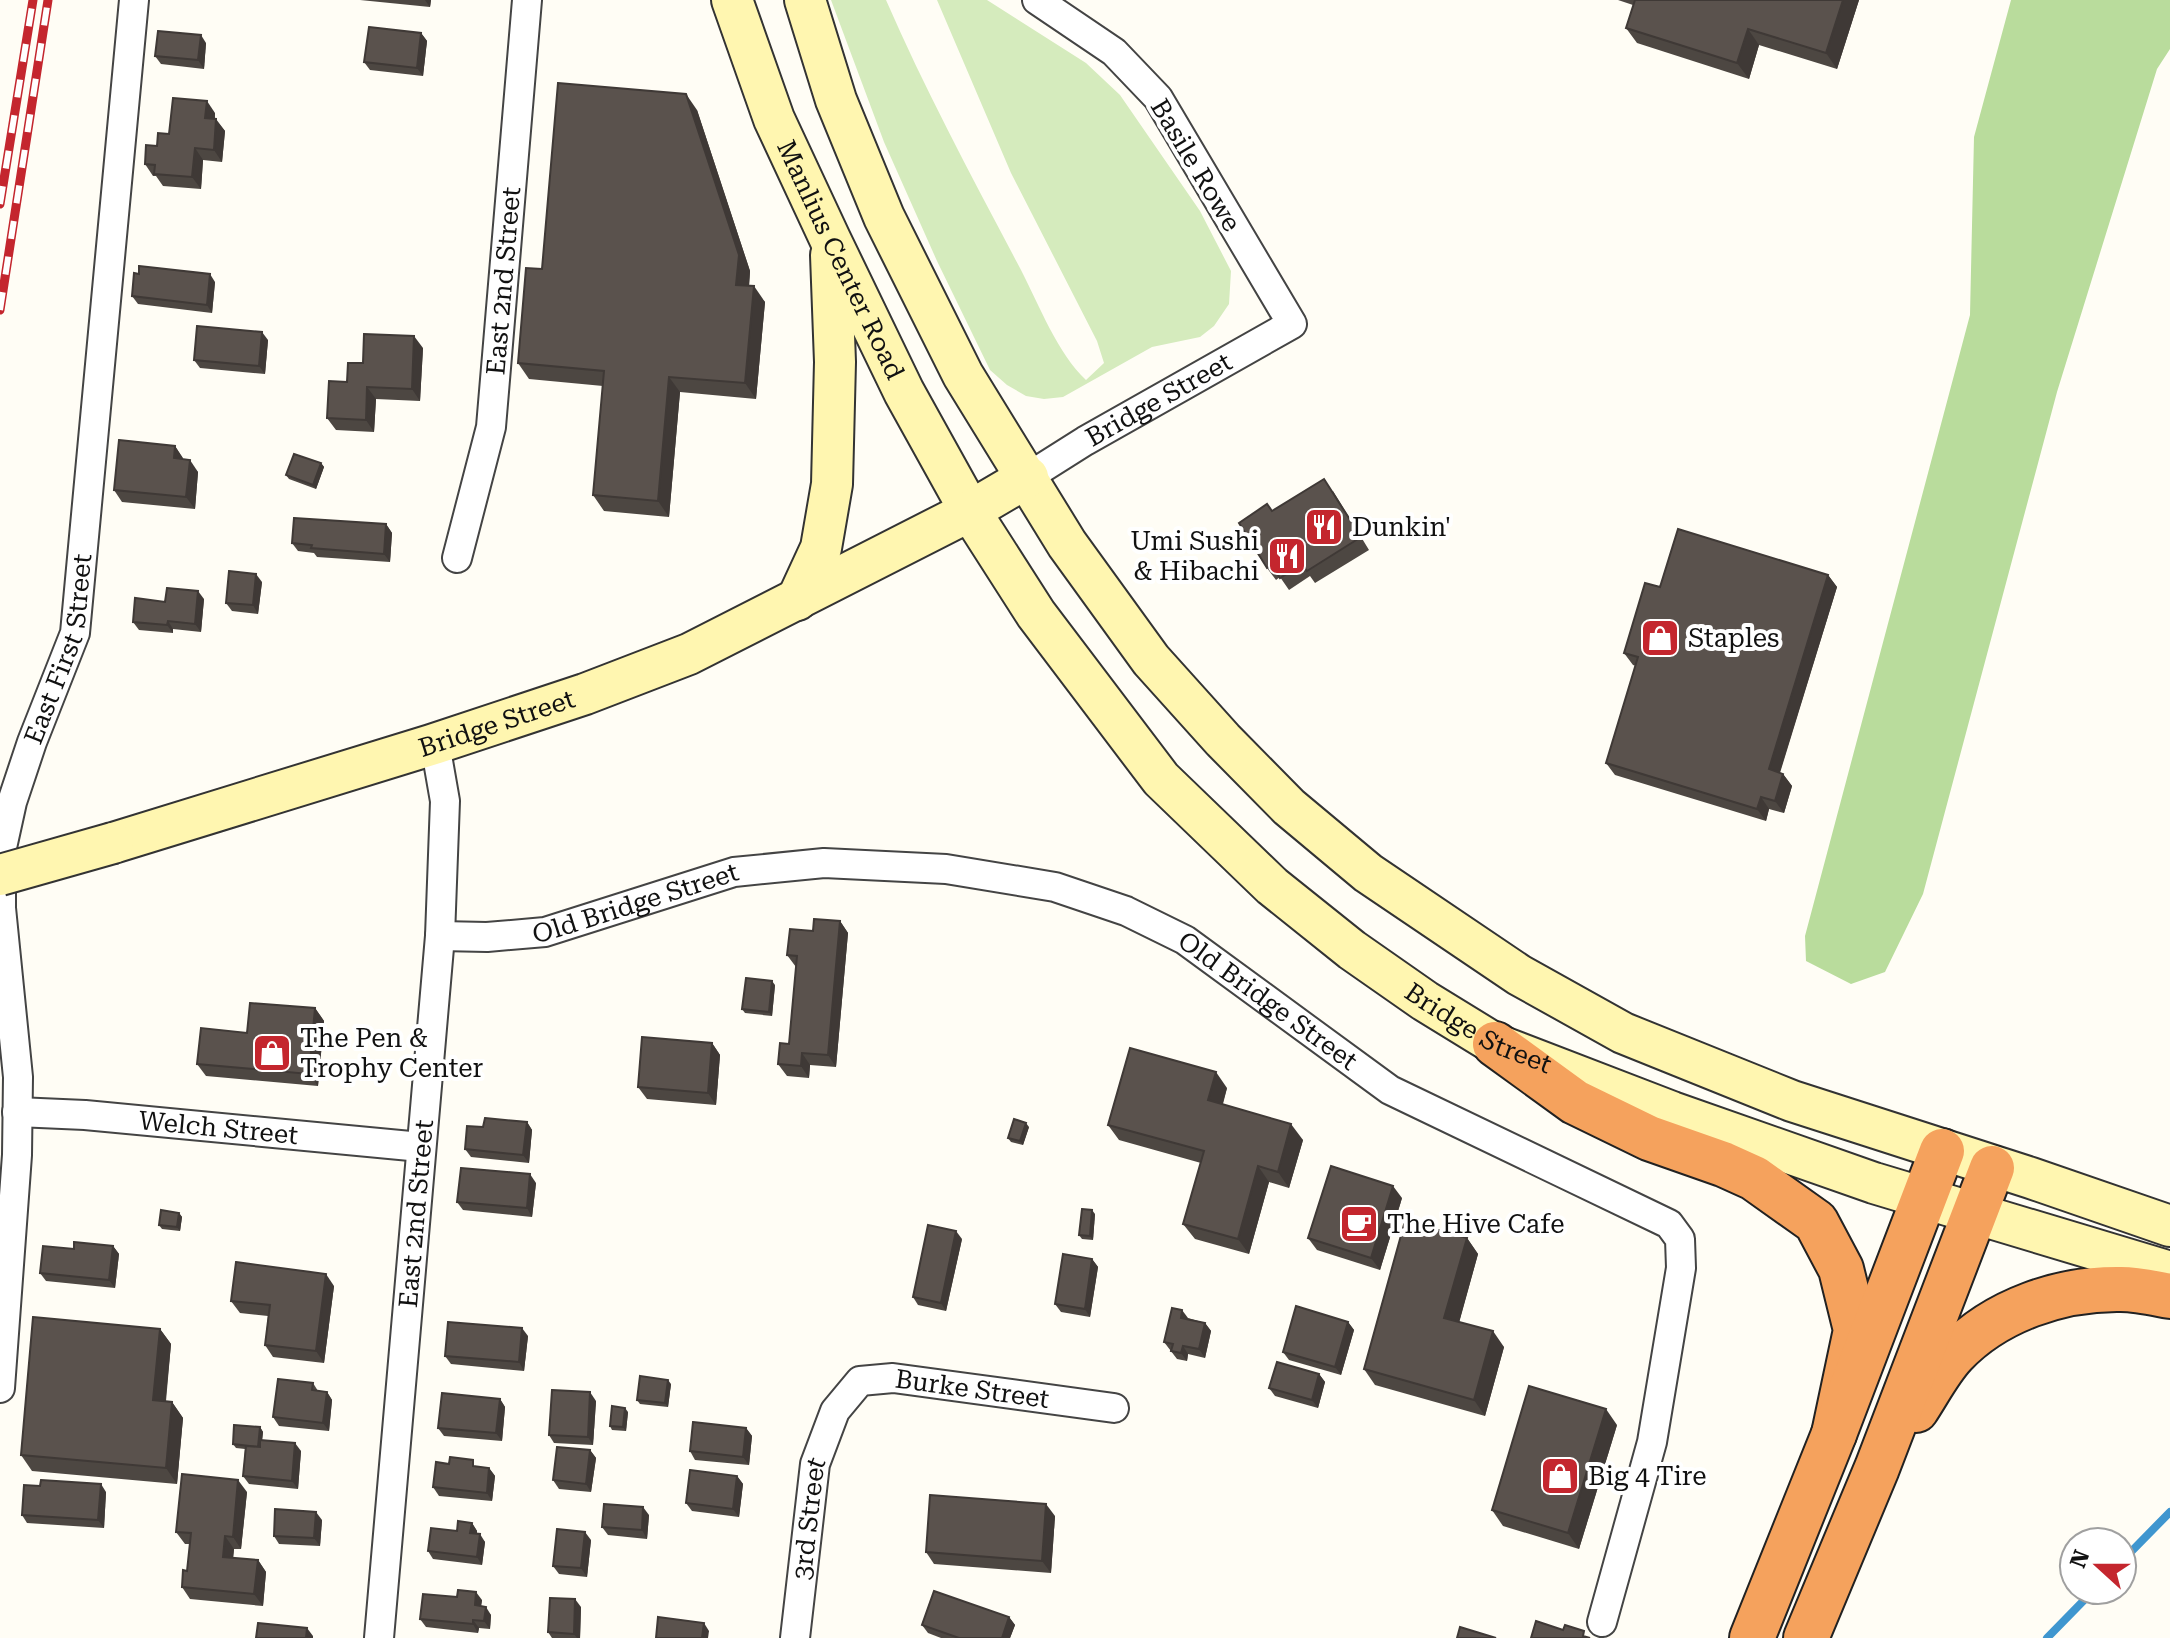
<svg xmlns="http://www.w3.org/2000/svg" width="2170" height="1638" viewBox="0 0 2170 1638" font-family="'Roboto Serif',serif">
	<rect width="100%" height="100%" fill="#fffdf5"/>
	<path fill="#d5ebbd" d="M831 0H886C926 92 974 181 1021 270 1039 305 1058 354 1086 380L1104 363 1097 341 1011 173 937 0H987L1086 63 1120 95 1200 211 1231 271 1229 304 1214 326 1200 337 1152 347 1063 397 1044 399 1026 396 1007 385 990 370 937 261 884 142Z"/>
	<polygon fill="#b9dc9c" points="2011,0 2170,0 2170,49 2157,69 2057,392 1923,894 1885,972 1851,984 1806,961 1805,936 1970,315 1974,137"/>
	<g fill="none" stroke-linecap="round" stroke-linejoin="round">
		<g stroke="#3f96cf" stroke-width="8">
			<polyline points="2122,1561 2170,1512"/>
			<polyline points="2047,1638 2094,1590"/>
		</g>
		<g stroke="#444" stroke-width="32">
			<g id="minor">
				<path id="s1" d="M1028 477 1085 441 1292 324 1158 98 1114 52 1037 0"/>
				<path id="s2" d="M457 558 491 427 527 0"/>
				<path id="s3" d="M440 936 487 937 545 932 734 872 824 863 946 869 1055 887 1126 911 1185 940 1390 1090 1669 1224 1680 1239 1681 1268 1652 1442 1602 1622"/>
				<path id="s4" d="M17 1112 85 1115 421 1147"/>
				<path id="s5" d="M0 1388 17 1155 18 1077 1 908V852L12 802 32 742 75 633 134 0"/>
				<path id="s6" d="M379 1638 440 936 445 801 438 761 431 745"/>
				<path id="s7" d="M795 1638 815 1464 835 1411 860 1381 893 1378 1114 1408"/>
			</g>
		</g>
		<g stroke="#333" stroke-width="44">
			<g id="secondary">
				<path id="s8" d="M732 0 774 119 830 239 904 392 970 511 1036 614 1161 779 1272 886 1352 950 1425 1001 1495 1044 1672 1112 1874 1183 2170 1272"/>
				<polyline points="805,0 836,100 884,217 963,375 1067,544 1151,660 1223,740 1289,807 1368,873 1519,975 1623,1033 1792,1101 2031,1178 2170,1226"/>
				<polyline points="797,600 821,548 832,484 835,362 831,255"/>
				<path id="s9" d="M113 843 431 745 585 694 689 654 970 511 1028 477"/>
			</g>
		</g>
		<g stroke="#222" stroke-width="48">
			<g id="motorway">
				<polyline points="1495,1044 1575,1102 1649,1138 1723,1164 1754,1178 1816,1222 1841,1269 1856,1330 1834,1434"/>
				<path d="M1916 1410C1928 1392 1939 1370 1954 1354 1996 1310 2061 1288 2121 1289 2137 1289 2154 1293 2170 1296"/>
				<polyline points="1752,1638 1834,1434 1942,1151"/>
				<polyline points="1806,1638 1877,1468 1992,1168"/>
			</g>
		</g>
		<use href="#minor" stroke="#fff" stroke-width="28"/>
		<use href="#secondary" stroke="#fff6b0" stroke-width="40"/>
		<use href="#motorway" stroke="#f5a25d" stroke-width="44"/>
		<g stroke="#c4262e" stroke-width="9">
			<g id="rail">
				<polyline points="0,204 33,0"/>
				<polyline points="0,310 48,0"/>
			</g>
		</g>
		<use href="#rail" stroke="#fff" stroke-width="6" stroke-dasharray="18" stroke-linecap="butt"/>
		<g stroke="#333" stroke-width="44" stroke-linecap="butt">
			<polyline id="secondary-bridge" points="0,875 113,843"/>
		</g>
		<use href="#secondary-bridge" stroke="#fff6b0" stroke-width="40"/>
	</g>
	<g fill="#4d4742">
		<polygon points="360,0 431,0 430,7"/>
		<polygon points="1618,0 1859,0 1837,69 1759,45 1749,79 1637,43 1626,28 1633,5"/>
		<polygon points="421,33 427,41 423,76 370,70 364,62"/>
		<polygon points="206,43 204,69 161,64 155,56"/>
		<polygon points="697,110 750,271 749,286 765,302 756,399 680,392 669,517 604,511 593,495 603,386 529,379 518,363 542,269"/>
		<polygon points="215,113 215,119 225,131 222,162 203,160 201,189 163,186 156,176 153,176 145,164 157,146 169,134"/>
		<polygon points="215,282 212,313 138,304 132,296"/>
		<polygon points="268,340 265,374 200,368 194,360"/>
		<polygon points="423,348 420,401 376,399 374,432 336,430 327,418 347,382 363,363"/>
		<polygon points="175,446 183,459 198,472 195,509 122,502 114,490"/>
		<polygon points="321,463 324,467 316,489 289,479 286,475"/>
		<polygon points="1333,491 1369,550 1315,583 1310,576 1289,590 1280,577 1276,580 1267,568 1272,511"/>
		<polygon points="386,524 392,533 390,562 317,557 314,553 298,551 292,543"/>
		<polygon points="1828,575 1837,587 1780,773 1783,774 1792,786 1784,813 1769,809 1766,821 1615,775 1606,763 1636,666 1633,665 1624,653 1660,587"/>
		<polygon points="262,582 258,614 232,611 226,603"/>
		<polygon points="204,599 201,632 173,629 173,633 139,630 133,622 165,602"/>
		<polygon points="840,921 848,933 836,1067 810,1065 809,1078 787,1076 778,1064 789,1044 796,967 787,955 813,931"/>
		<polygon points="775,985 772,1016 745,1013 742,1009"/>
		<polygon points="315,1008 324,1021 318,1086 206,1076 197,1064 247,1033"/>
		<polygon points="712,1043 720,1055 716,1105 647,1099 638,1087"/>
		<polygon points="1227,1088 1223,1104 1303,1140 1289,1188 1269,1182 1249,1254 1195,1239 1183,1224 1201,1163 1119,1140 1108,1125"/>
		<polygon points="527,1122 532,1130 529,1163 471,1157 465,1149"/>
		<polygon points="1029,1127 1023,1145 1011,1142 1008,1138"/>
		<polygon points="536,1183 532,1217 463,1210 457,1202"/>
		<polygon points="1402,1198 1380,1270 1317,1250 1308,1238"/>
		<polygon points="179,1213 182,1217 180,1231 162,1229 159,1225"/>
		<polygon points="1095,1214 1093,1240 1082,1239 1079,1235"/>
		<polygon points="1467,1238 1478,1254 1459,1322 1504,1347 1485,1416 1375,1385 1364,1369"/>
		<polygon points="962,1239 946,1311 918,1305 913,1297"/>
		<polygon points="113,1246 119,1254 115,1288 46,1281 40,1273 74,1249"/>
		<polygon points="1092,1259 1098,1267 1090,1317 1061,1312 1055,1304"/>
		<polygon points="334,1286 324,1363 273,1357 265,1345 268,1316 240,1313 231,1301"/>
		<polygon points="1188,1318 1205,1323 1211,1331 1205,1358 1188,1354 1187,1361 1177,1359 1164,1342"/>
		<polygon points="1348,1322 1354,1330 1341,1375 1289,1360 1283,1352"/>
		<polygon points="160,1329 171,1344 166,1401 172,1402 183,1418 177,1484 32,1471 21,1455"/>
		<polygon points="528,1336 524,1371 451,1364 445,1356"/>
		<polygon points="1319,1374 1325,1382 1318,1408 1275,1396 1269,1388"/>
		<polygon points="313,1383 318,1391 327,1392 332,1400 329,1431 279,1426 273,1417"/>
		<polygon points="671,1384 668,1407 640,1404 637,1400"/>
		<polygon points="500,1399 505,1407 502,1441 444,1436 438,1428"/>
		<polygon points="596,1401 593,1445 554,1443 549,1435"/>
		<polygon points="628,1412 626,1431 612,1430 610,1426"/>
		<polygon points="1617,1425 1579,1549 1503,1526 1492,1510"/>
		<polygon points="260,1427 263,1432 262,1440 301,1451 298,1489 249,1484 243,1476 245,1449 236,1448 233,1444"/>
		<polygon points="746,1428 752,1436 749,1465 695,1460 690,1451"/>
		<polygon points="590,1450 596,1458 591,1492 559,1489 553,1480"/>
		<polygon points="478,1467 489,1468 495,1476 492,1501 439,1496 433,1487"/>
		<polygon points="737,1476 743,1484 739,1517 692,1511 686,1503"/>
		<polygon points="106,1492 104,1528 27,1523 22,1515"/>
		<polygon points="247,1492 241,1549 234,1549 233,1558 258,1560 266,1572 263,1606 190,1599 182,1587 187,1571 190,1544 185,1544 176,1532"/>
		<polygon points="649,1515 647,1539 608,1535 602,1527"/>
		<polygon points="1055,1516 1051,1573 934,1564 926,1552"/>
		<polygon points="322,1520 320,1546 279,1544 274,1536"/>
		<polygon points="472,1523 477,1531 477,1534 485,1542 482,1565 433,1559 428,1551 457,1531"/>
		<polygon points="591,1540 587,1577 559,1574 553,1566"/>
		<polygon points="482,1600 481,1606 491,1615 490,1629 479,1628 478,1633 426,1627 420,1619"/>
		<polygon points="581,1607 580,1638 552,1638 548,1632"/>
		<polygon points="1009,1617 1015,1625 1010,1638 941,1638 928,1633 922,1625"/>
	</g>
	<g fill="#3f3936">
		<polygon points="425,0 431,0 430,7"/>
		<polygon points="1843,0 1859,0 1837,69 1826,53"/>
		<polygon points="1748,29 1759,45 1749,79 1737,63"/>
		<polygon points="421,33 427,41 423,76 417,68"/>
		<polygon points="201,35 206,43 204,69 198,60"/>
		<polygon points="686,94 697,110 750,271 748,301 736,285"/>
		<polygon points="207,101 215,113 214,130 205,118"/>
		<polygon points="216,119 225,131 222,162 214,150"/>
		<polygon points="195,148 203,160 201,189 192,177"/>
		<polygon points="210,274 215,282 212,313 207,305"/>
		<polygon points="754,286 765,302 756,399 745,383"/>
		<polygon points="262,332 268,340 265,374 259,366"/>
		<polygon points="414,336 423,348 420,401 412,389"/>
		<polygon points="669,377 680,392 669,517 658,501"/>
		<polygon points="367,387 376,399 374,432 366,420"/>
		<polygon points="175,446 183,458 182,470 174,458"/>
		<polygon points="190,460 198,472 195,509 186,497"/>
		<polygon points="321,463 324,467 316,489 313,485"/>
		<polygon points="386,524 392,533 390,562 384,554"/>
		<polygon points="256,574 262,582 258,614 253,605"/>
		<polygon points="1828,575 1837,587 1777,781 1769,769"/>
		<polygon points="198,591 204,599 201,632 195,624"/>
		<polygon points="168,621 173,629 173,633 167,625"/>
		<polygon points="1783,774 1792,786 1784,813 1775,801"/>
		<polygon points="1761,797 1769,809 1766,821 1757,809"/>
		<polygon points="840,921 848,933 836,1067 828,1055"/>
		<polygon points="772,981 775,985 772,1016 769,1012"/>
		<polygon points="315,1008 324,1021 318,1086 309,1074"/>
		<polygon points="712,1043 720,1055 716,1105 708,1093"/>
		<polygon points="802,1053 810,1065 809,1078 801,1066"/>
		<polygon points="1216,1072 1227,1088 1219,1116 1208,1100"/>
		<polygon points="527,1122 532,1130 529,1163 523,1155"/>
		<polygon points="1026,1123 1029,1127 1023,1145 1020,1141"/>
		<polygon points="1291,1124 1303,1140 1289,1188 1278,1172"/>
		<polygon points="1258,1166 1269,1182 1249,1254 1238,1239"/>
		<polygon points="530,1174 536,1183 532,1217 527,1208"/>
		<polygon points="1393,1186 1402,1198 1380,1270 1371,1258"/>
		<polygon points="1092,1210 1095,1214 1093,1240 1090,1236"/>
		<polygon points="179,1213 182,1217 180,1231 177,1227"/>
		<polygon points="956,1231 962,1239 946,1311 941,1303"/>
		<polygon points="1467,1238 1478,1254 1456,1334 1444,1318"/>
		<polygon points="113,1246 119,1254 115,1288 109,1280"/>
		<polygon points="1092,1259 1098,1267 1090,1317 1085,1309"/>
		<polygon points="326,1274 334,1286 324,1363 316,1351"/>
		<polygon points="1182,1310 1188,1318 1186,1326 1181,1318"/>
		<polygon points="1348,1322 1354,1330 1341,1375 1335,1367"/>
		<polygon points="1205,1323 1211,1331 1205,1358 1199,1349"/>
		<polygon points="522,1328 528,1336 524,1371 519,1362"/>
		<polygon points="160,1329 171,1344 164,1416 153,1400"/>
		<polygon points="1493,1331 1504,1347 1485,1416 1474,1400"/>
		<polygon points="1183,1346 1188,1354 1187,1361 1181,1353"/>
		<polygon points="1319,1374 1325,1382 1318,1408 1312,1400"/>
		<polygon points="668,1380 671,1384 668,1407 665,1403"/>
		<polygon points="327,1392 332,1400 329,1431 323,1423"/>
		<polygon points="590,1392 596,1401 593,1445 588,1437"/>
		<polygon points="500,1399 505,1407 502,1441 496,1433"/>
		<polygon points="172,1402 183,1418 177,1484 166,1468"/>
		<polygon points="625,1408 628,1412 626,1431 623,1427"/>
		<polygon points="1606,1409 1617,1425 1579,1549 1568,1533"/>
		<polygon points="260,1427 263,1432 261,1451 258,1447"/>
		<polygon points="746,1428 752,1436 749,1465 743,1457"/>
		<polygon points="295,1443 301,1451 298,1489 292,1481"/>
		<polygon points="590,1450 596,1458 591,1492 586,1484"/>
		<polygon points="489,1468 495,1476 492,1501 487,1493"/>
		<polygon points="737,1476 743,1484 739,1517 733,1509"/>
		<polygon points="238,1480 247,1492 241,1549 233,1537"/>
		<polygon points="101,1484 106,1492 104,1528 98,1520"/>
		<polygon points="1046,1504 1055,1516 1051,1573 1042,1561"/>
		<polygon points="643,1507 649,1515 647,1539 642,1530"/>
		<polygon points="316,1512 322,1520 320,1546 314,1538"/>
		<polygon points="472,1523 477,1531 476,1541 470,1533"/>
		<polygon points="585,1532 591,1540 587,1577 581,1568"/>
		<polygon points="480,1534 485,1542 482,1565 477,1557"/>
		<polygon points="225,1536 234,1549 232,1569 223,1557"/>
		<polygon points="258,1560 266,1572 263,1606 254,1594"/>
		<polygon points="476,1592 482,1600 480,1613 475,1605"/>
		<polygon points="575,1599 581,1607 580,1638 577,1638 574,1634"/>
		<polygon points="486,1607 491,1615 490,1629 484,1621"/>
		<polygon points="1009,1617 1015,1625 1010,1638 1002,1638"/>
		<polygon points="473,1620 479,1628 478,1633 473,1624"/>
		<polygon points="704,1623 709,1631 708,1638 702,1638"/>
		<polygon points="307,1628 313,1636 313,1638 306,1638"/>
	</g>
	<g fill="#5a524d" stroke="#3f3936" stroke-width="2">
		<polygon points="1635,0 1843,0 1826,53 1748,29 1737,63 1626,28"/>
		<polygon points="369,27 421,33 417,68 364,62"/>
		<polygon points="158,31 201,35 198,60 155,56"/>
		<polygon points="558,83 686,94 739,255 736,285 754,286 745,383 669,377 658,501 593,495 604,371 518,363 526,268 542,269"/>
		<polygon points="173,98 207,101 205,118 216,119 214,150 195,148 192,177 154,174 155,165 145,164 146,145 157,146 158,133 169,134"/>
		<polygon points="139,266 210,274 207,305 132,296 134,273 139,274"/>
		<polygon points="197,326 262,332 259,366 194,360"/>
		<polygon points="364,334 414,336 412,389 367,387 366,420 327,418 329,381 347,382 348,363 363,363"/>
		<polygon points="119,440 175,446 174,458 190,460 186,497 114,490"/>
		<polygon points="294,454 321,463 313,485 286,475"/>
		<polygon points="1324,479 1361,537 1307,571 1302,564 1280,578 1272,565 1267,568 1239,523 1267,504 1272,511"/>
		<polygon points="294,518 386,524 384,554 311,548 312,545 292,543"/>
		<polygon points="1678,529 1828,575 1769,769 1783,774 1775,801 1761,797 1757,809 1606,763 1638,657 1624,653 1645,583 1660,587"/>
		<polygon points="229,571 256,574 253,605 226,603"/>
		<polygon points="167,588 198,591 195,624 168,621 167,625 133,622 135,598 165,602"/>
		<polygon points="814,919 840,921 828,1055 802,1053 801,1066 778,1064 780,1043 789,1044 797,956 787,955 790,929 813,931"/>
		<polygon points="746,978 772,981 769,1012 742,1009"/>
		<polygon points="250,1003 315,1008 309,1074 197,1064 201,1028 247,1033"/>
		<polygon points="642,1037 712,1043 708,1093 638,1087"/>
		<polygon points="1130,1048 1216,1072 1208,1100 1291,1124 1278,1172 1258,1166 1238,1239 1183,1224 1204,1151 1108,1125"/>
		<polygon points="485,1118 527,1122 523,1155 465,1149 467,1126 483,1127"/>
		<polygon points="1014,1119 1026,1123 1020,1141 1008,1138"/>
		<polygon points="1331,1166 1393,1186 1371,1258 1308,1238"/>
		<polygon points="461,1168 530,1174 527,1208 457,1202"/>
		<polygon points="1082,1209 1092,1210 1090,1236 1079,1235"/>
		<polygon points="161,1210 179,1213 177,1227 159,1225"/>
		<polygon points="1405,1221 1467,1238 1444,1318 1493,1331 1474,1400 1364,1369"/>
		<polygon points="928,1225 956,1231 941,1303 913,1297"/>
		<polygon points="74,1242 113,1246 109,1280 40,1273 43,1246 74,1249"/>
		<polygon points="1063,1254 1092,1259 1085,1309 1055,1304"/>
		<polygon points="236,1262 326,1274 316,1351 265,1345 270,1305 231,1301"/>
		<polygon points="1296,1306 1348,1322 1335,1367 1283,1352"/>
		<polygon points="1172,1308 1182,1310 1181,1318 1205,1323 1199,1349 1183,1346 1181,1353 1171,1351 1173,1344 1164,1342"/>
		<polygon points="33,1317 160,1329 153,1400 172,1402 166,1468 21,1455"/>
		<polygon points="448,1322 522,1328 519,1362 445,1356"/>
		<polygon points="1277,1362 1319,1374 1312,1400 1269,1388"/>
		<polygon points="640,1376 668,1380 665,1403 637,1400"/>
		<polygon points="278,1379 313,1383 312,1390 327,1392 323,1423 273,1417"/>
		<polygon points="1529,1386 1606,1409 1568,1533 1492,1510"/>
		<polygon points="552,1390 590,1392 588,1437 549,1435"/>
		<polygon points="442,1393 500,1399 496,1433 438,1428"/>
		<polygon points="612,1406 625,1408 623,1427 610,1426"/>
		<polygon points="693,1422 746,1428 743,1457 690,1451"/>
		<polygon points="234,1425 260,1427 258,1447 233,1444"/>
		<polygon points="260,1440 295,1443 292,1481 243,1476 246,1446 260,1447"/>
		<polygon points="557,1447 590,1450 586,1484 553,1480"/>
		<polygon points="450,1457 473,1460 473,1466 489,1468 487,1493 433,1487 436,1462 449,1464"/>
		<polygon points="690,1470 737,1476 733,1509 686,1503"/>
		<polygon points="182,1474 238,1480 233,1537 225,1536 223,1557 258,1560 254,1594 182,1587 183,1570 187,1571 191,1533 176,1532"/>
		<polygon points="41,1480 101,1484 98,1520 22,1515 24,1485 40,1486"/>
		<polygon points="930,1495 1046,1504 1042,1561 926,1552"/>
		<polygon points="604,1504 643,1507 642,1530 602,1527"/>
		<polygon points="275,1509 316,1512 314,1538 274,1536"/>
		<polygon points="458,1521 472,1523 470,1533 480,1534 477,1557 428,1551 431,1528 457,1531"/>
		<polygon points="557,1529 585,1532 581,1568 553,1566"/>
		<polygon points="458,1590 476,1592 475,1605 486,1607 484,1621 473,1620 473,1624 420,1619 423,1594 457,1597"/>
		<polygon points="934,1591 1009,1617 1002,1638 959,1638 922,1625"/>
		<polygon points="550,1598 575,1599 574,1634 548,1632"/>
		<polygon points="658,1617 704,1623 702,1638 656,1638"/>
		<polygon points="1536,1621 1563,1630 1565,1625 1584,1631 1583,1636 1590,1638 1531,1638"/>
		<polygon points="258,1623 307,1628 306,1638 256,1638"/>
		<polygon points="1460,1627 1496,1638 1457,1638"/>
	</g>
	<defs>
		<g id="restaurant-square" transform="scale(2)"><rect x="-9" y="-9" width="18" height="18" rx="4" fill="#c4262e" stroke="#fff"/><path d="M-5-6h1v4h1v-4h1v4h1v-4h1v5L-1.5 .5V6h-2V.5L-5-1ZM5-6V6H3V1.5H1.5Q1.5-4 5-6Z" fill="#fff"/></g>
		<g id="shop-square" transform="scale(2)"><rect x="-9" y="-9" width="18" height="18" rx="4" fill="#c4262e" stroke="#fff"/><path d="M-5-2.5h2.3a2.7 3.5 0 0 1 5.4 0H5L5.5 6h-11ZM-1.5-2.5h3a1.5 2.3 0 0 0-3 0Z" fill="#fff"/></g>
		<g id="cafe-square" transform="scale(2)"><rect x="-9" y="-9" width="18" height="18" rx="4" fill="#c4262e" stroke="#fff"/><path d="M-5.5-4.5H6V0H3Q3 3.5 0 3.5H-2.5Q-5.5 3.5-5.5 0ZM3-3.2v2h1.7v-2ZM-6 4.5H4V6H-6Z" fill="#fff"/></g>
	</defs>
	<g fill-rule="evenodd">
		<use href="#restaurant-square" x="1324" y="527"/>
		<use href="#restaurant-square" x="1287" y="556"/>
		<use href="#shop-square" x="1660" y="638"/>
		<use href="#shop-square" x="272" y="1053"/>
		<use href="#cafe-square" x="1359" y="1224"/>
		<use href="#shop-square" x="1560" y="1476"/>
	</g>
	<g text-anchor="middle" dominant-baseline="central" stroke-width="8" stroke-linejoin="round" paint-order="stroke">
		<g font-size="26" fill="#111" stroke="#fff">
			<text transform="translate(1196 165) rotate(59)">Basile Rowe</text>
			<text stroke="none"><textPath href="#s8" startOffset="282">Manlius Center Road</textPath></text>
			<text stroke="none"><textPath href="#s2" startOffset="282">East 2nd Street</textPath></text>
			<text stroke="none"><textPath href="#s1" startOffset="152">Bridge Street</textPath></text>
			<text stroke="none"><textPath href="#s5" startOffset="750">East First Street</textPath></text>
			<text stroke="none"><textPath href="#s9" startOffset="402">Bridge Street</textPath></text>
			<text stroke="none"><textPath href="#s3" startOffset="200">Old Bridge Street</textPath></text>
			<text stroke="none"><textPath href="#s3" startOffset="870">Old Bridge Street</textPath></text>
			<text stroke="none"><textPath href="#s8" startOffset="1300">Bridge Street</textPath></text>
			<text stroke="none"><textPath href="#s4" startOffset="202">Welch Street</textPath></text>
			<text stroke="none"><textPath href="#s6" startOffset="426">East 2nd Street</textPath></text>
			<text stroke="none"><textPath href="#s7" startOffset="384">Burke Street</textPath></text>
			<text stroke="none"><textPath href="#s7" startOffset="120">3rd Street</textPath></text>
		</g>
		<g font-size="26" fill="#111" stroke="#fff" text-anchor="start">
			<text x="1352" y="527">Dunkin'</text>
			<text x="1259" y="541" text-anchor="end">Umi Sushi<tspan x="1259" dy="30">&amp; Hibachi</tspan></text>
			<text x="1688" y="638">Staples</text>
			<text x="300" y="1038">The Pen &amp;<tspan x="300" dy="30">Trophy Center</tspan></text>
			<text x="1387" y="1224">The Hive Cafe</text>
			<text x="1588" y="1476">Big 4 Tire</text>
		</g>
	</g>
	<g transform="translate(2098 1566) rotate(291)"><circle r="38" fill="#ffffff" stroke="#a0a0a0" stroke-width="2"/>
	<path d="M0-6L14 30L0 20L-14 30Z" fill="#c4262e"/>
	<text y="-12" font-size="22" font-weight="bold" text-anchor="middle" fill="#111111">N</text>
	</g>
</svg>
